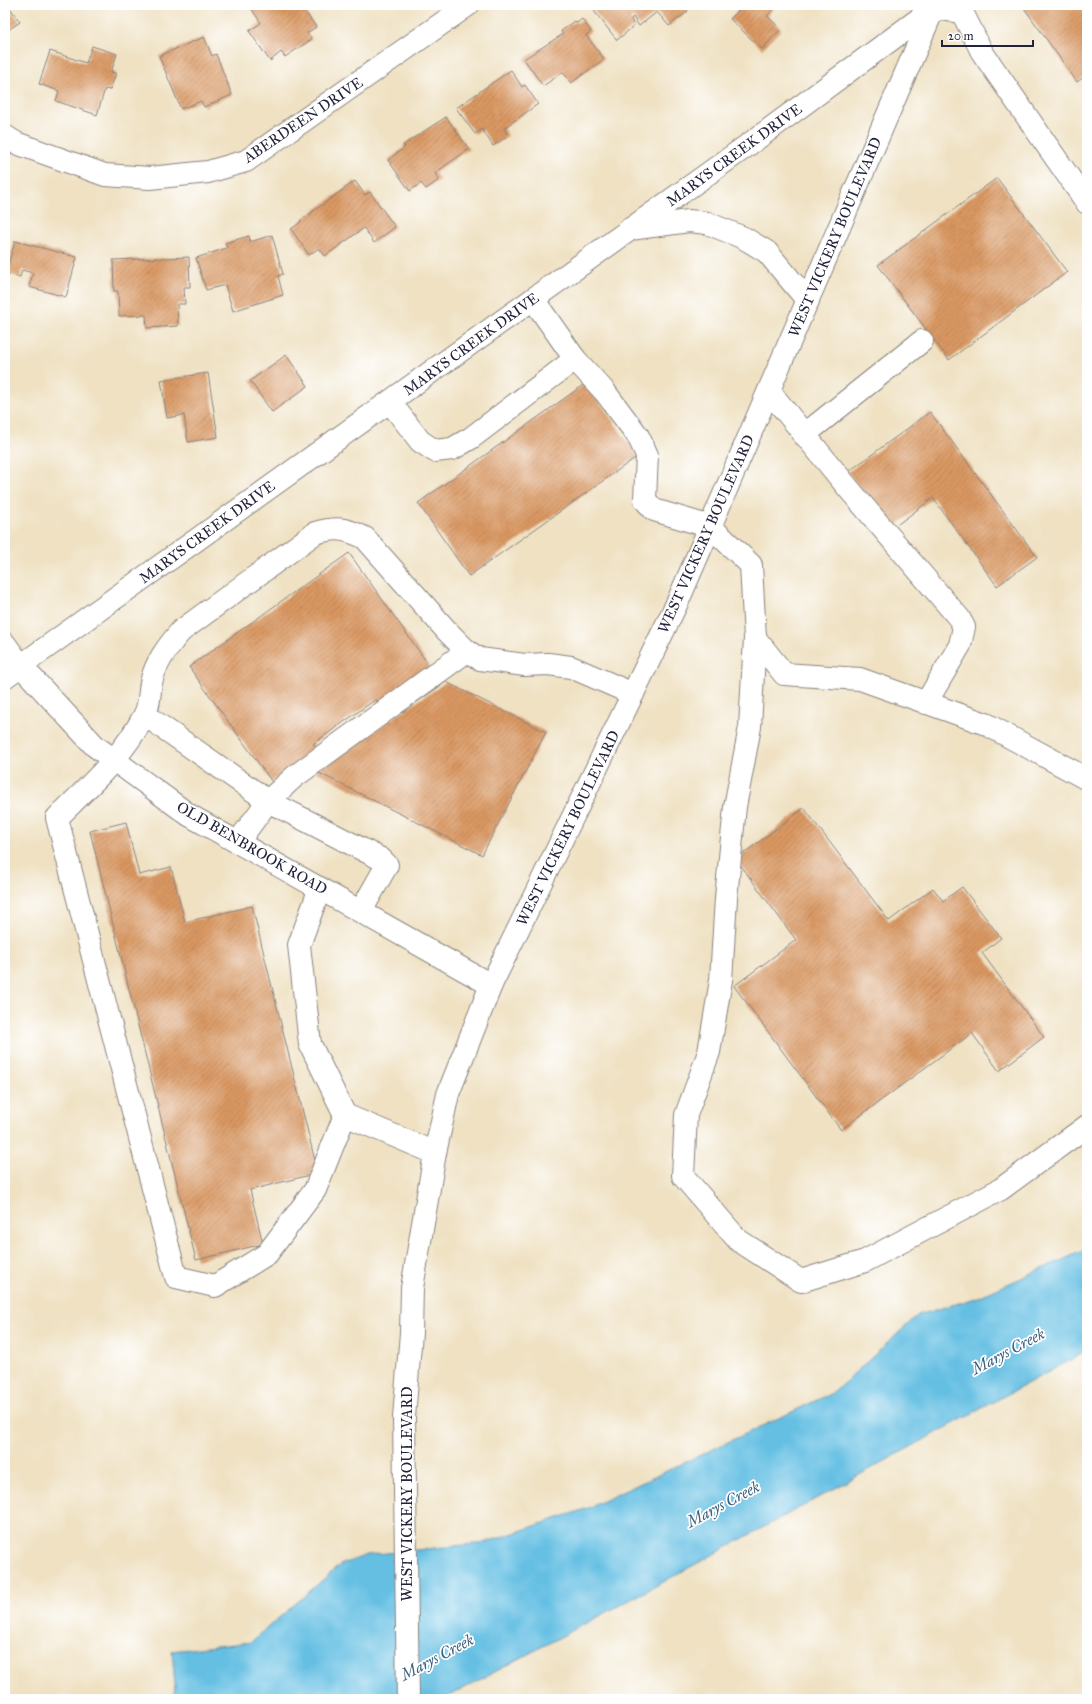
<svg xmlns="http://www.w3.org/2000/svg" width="1092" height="1704" viewBox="0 0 1092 1704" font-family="'IM FELL Great Primer',serif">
	<defs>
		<pattern id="building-hatch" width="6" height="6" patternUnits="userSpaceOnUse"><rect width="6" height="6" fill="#da9862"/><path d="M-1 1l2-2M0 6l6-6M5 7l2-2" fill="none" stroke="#b07c52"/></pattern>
	</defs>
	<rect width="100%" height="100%" fill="#fff"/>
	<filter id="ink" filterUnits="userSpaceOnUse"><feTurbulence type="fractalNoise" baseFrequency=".025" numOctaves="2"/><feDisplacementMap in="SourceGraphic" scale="8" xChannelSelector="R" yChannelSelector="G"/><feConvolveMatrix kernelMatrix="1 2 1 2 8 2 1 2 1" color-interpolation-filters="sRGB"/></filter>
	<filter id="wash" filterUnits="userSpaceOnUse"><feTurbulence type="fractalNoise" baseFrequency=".012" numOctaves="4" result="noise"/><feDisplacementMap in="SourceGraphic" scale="16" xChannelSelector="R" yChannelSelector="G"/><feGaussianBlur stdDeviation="0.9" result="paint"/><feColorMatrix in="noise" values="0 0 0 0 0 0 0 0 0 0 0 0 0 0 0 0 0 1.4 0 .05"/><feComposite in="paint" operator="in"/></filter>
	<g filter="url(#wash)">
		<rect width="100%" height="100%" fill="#efe1c2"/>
		<polygon fill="#65bfe3" stroke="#44708f" points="1087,1249 1087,1351 641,1594 444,1699 173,1699 175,1685 172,1651 251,1642 340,1565 367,1555 484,1543 588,1508 834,1392 918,1315 976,1298"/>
		<g id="blocks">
			<g fill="url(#building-hatch)">
				<polygon points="5,5 8,5 20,22 5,32"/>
				<polygon points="249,5 300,5 316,27 307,33 312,39 285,57 281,52 270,61 249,31 261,23"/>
				<polygon points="601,5 683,5 688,11 669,26 657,12 639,26 633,17 631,19 634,26 617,40 594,11"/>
				<polygon points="744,5 770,5 774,8 767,16 781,29 762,49 730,19"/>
				<polygon points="1022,5 1087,5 1087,75 1077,82"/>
				<polygon points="582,19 591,31 586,35 604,59 571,83 563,72 543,86 524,59 563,34 561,31 575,21 577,23"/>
				<polygon points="204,37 212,56 216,54 232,95 204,107 201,101 181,109 159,56"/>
				<polygon points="92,46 117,54 111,72 116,73 110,90 105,89 97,115 56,101 59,91 39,84 50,51 86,63"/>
				<polygon points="511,70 522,87 525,85 538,104 504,128 508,136 493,146 482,129 475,134 456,108"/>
				<polygon points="446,117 469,149 435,173 439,180 426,189 421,183 410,191 388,160 405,147 403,145"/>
				<polygon points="997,178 1067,272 949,360 878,265"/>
				<polygon points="355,181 365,195 370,192 395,227 374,243 364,228 325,256 319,248 309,255 291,229 301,222 300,221"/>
				<polygon points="272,235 283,274 278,276 283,295 233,311 225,285 206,290 196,258 227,248 225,243 249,236 250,242"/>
				<polygon points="15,241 77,257 66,297 29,287 33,273 22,270 20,277 6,273"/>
				<polygon points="189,257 190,287 184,287 185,304 177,304 178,326 147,328 146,315 119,316 118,291 114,291 113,260"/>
				<polygon points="286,355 308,386 272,412 250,381"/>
				<polygon points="208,373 218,437 188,442 184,415 167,418 161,380"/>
				<polygon points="586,383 638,456 469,576 418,503"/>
				<polygon points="930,412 1037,557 997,586 933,498 890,530 848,472"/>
				<polygon points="349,553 431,668 379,705 376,699 313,744 317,749 272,782 189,667"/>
				<polygon points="446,682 546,732 482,855 315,771"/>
				<polygon points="804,808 889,921 933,888 943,901 962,887 1001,938 982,953 1044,1037 999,1071 972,1033 841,1130 734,986 796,940 736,859"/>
				<polygon points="126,822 139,875 171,867 185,922 252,906 318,1173 250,1190 263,1244 196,1260 90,831"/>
			</g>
		</g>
	</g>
	<g filter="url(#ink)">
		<use href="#blocks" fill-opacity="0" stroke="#88827e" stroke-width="1"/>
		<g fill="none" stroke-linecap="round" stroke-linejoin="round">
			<g stroke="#88827e" stroke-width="24">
				<g id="minor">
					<polyline points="5,136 16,143 105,175 150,178 208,172 246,161 468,5"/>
					<polyline points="575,359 605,392 638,436 647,455 645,500 654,510 711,527 751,565 755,638 750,727 735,807 726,898 721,980 709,1052 686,1115 683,1176 738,1240 801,1281 865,1261 1001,1189 1087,1126"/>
					<polyline points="769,391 849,489 959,618 964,627 960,645 926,703"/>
					<polyline points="390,402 420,441 435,451 452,449 471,438 575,359 533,299"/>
					<polyline points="804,435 922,341"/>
					<polyline points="755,638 784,674 860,679 986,724 1087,779"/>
					<polyline points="5,644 21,666 95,746 189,815 491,985"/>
					<polyline points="5,677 755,140 934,8 962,12 982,52 1087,203"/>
					<polyline points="145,715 268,801 381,859 387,865 361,911"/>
					<polyline points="238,842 268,801 294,777 467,651"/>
					<polyline points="320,888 299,945 310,1044 345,1115 435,1153"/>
					<path d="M345 1115 315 1190 267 1254 215 1286 176 1277 57 818C89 786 123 756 144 716 150 706 149 694 151 683 155 663 168 646 181 631L315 533C337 527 345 528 365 538L447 631 467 651 480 659 525 665 548 664 571 667 633 694"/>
				</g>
			</g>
			<g stroke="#88827e" stroke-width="24">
				<g id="major">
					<polyline points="630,229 689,221 707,223 744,238 767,252 808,301"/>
					<polyline points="408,1699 404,1417 411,1333 412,1288 435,1153 448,1094 491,985 678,601 935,5"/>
				</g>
			</g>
			<use href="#minor" stroke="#fff" stroke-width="22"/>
			<use href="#major" stroke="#fff" stroke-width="22"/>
		</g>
	</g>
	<g text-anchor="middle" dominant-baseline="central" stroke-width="3.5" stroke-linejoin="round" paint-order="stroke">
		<g font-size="15" fill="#22223b" stroke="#fff">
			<text transform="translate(303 120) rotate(-34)">ABERDEEN DRIVE</text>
			<text transform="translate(734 155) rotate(-36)">MARYS CREEK DRIVE</text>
			<text transform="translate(835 237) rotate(-67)">WEST VICKERY BOULEVARD</text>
			<text transform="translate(471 344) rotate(-36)">MARYS CREEK DRIVE</text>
			<text transform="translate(207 532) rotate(-36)">MARYS CREEK DRIVE</text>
			<text transform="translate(706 534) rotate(-66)">WEST VICKERY BOULEVARD</text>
			<text transform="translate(568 828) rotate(-64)">WEST VICKERY BOULEVARD</text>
			<text transform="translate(252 848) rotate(30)">OLD BENBROOK ROAD</text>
			<text transform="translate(407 1494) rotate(-90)">WEST VICKERY BOULEVARD</text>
		</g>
		<g font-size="16" font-style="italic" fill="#3d617e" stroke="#fff">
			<text transform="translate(1008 1351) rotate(-28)">Marys Creek</text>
			<text transform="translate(723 1504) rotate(-28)">Marys Creek</text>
			<text transform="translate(437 1657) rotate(-28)">Marys Creek</text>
		</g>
	</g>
	<rect width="1092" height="1704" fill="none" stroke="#fff" stroke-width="20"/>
	<path d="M942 40v6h91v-6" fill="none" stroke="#22223b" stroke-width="2"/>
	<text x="948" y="40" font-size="12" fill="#22223b" stroke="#ffffff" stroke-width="3" paint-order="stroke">20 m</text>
</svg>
